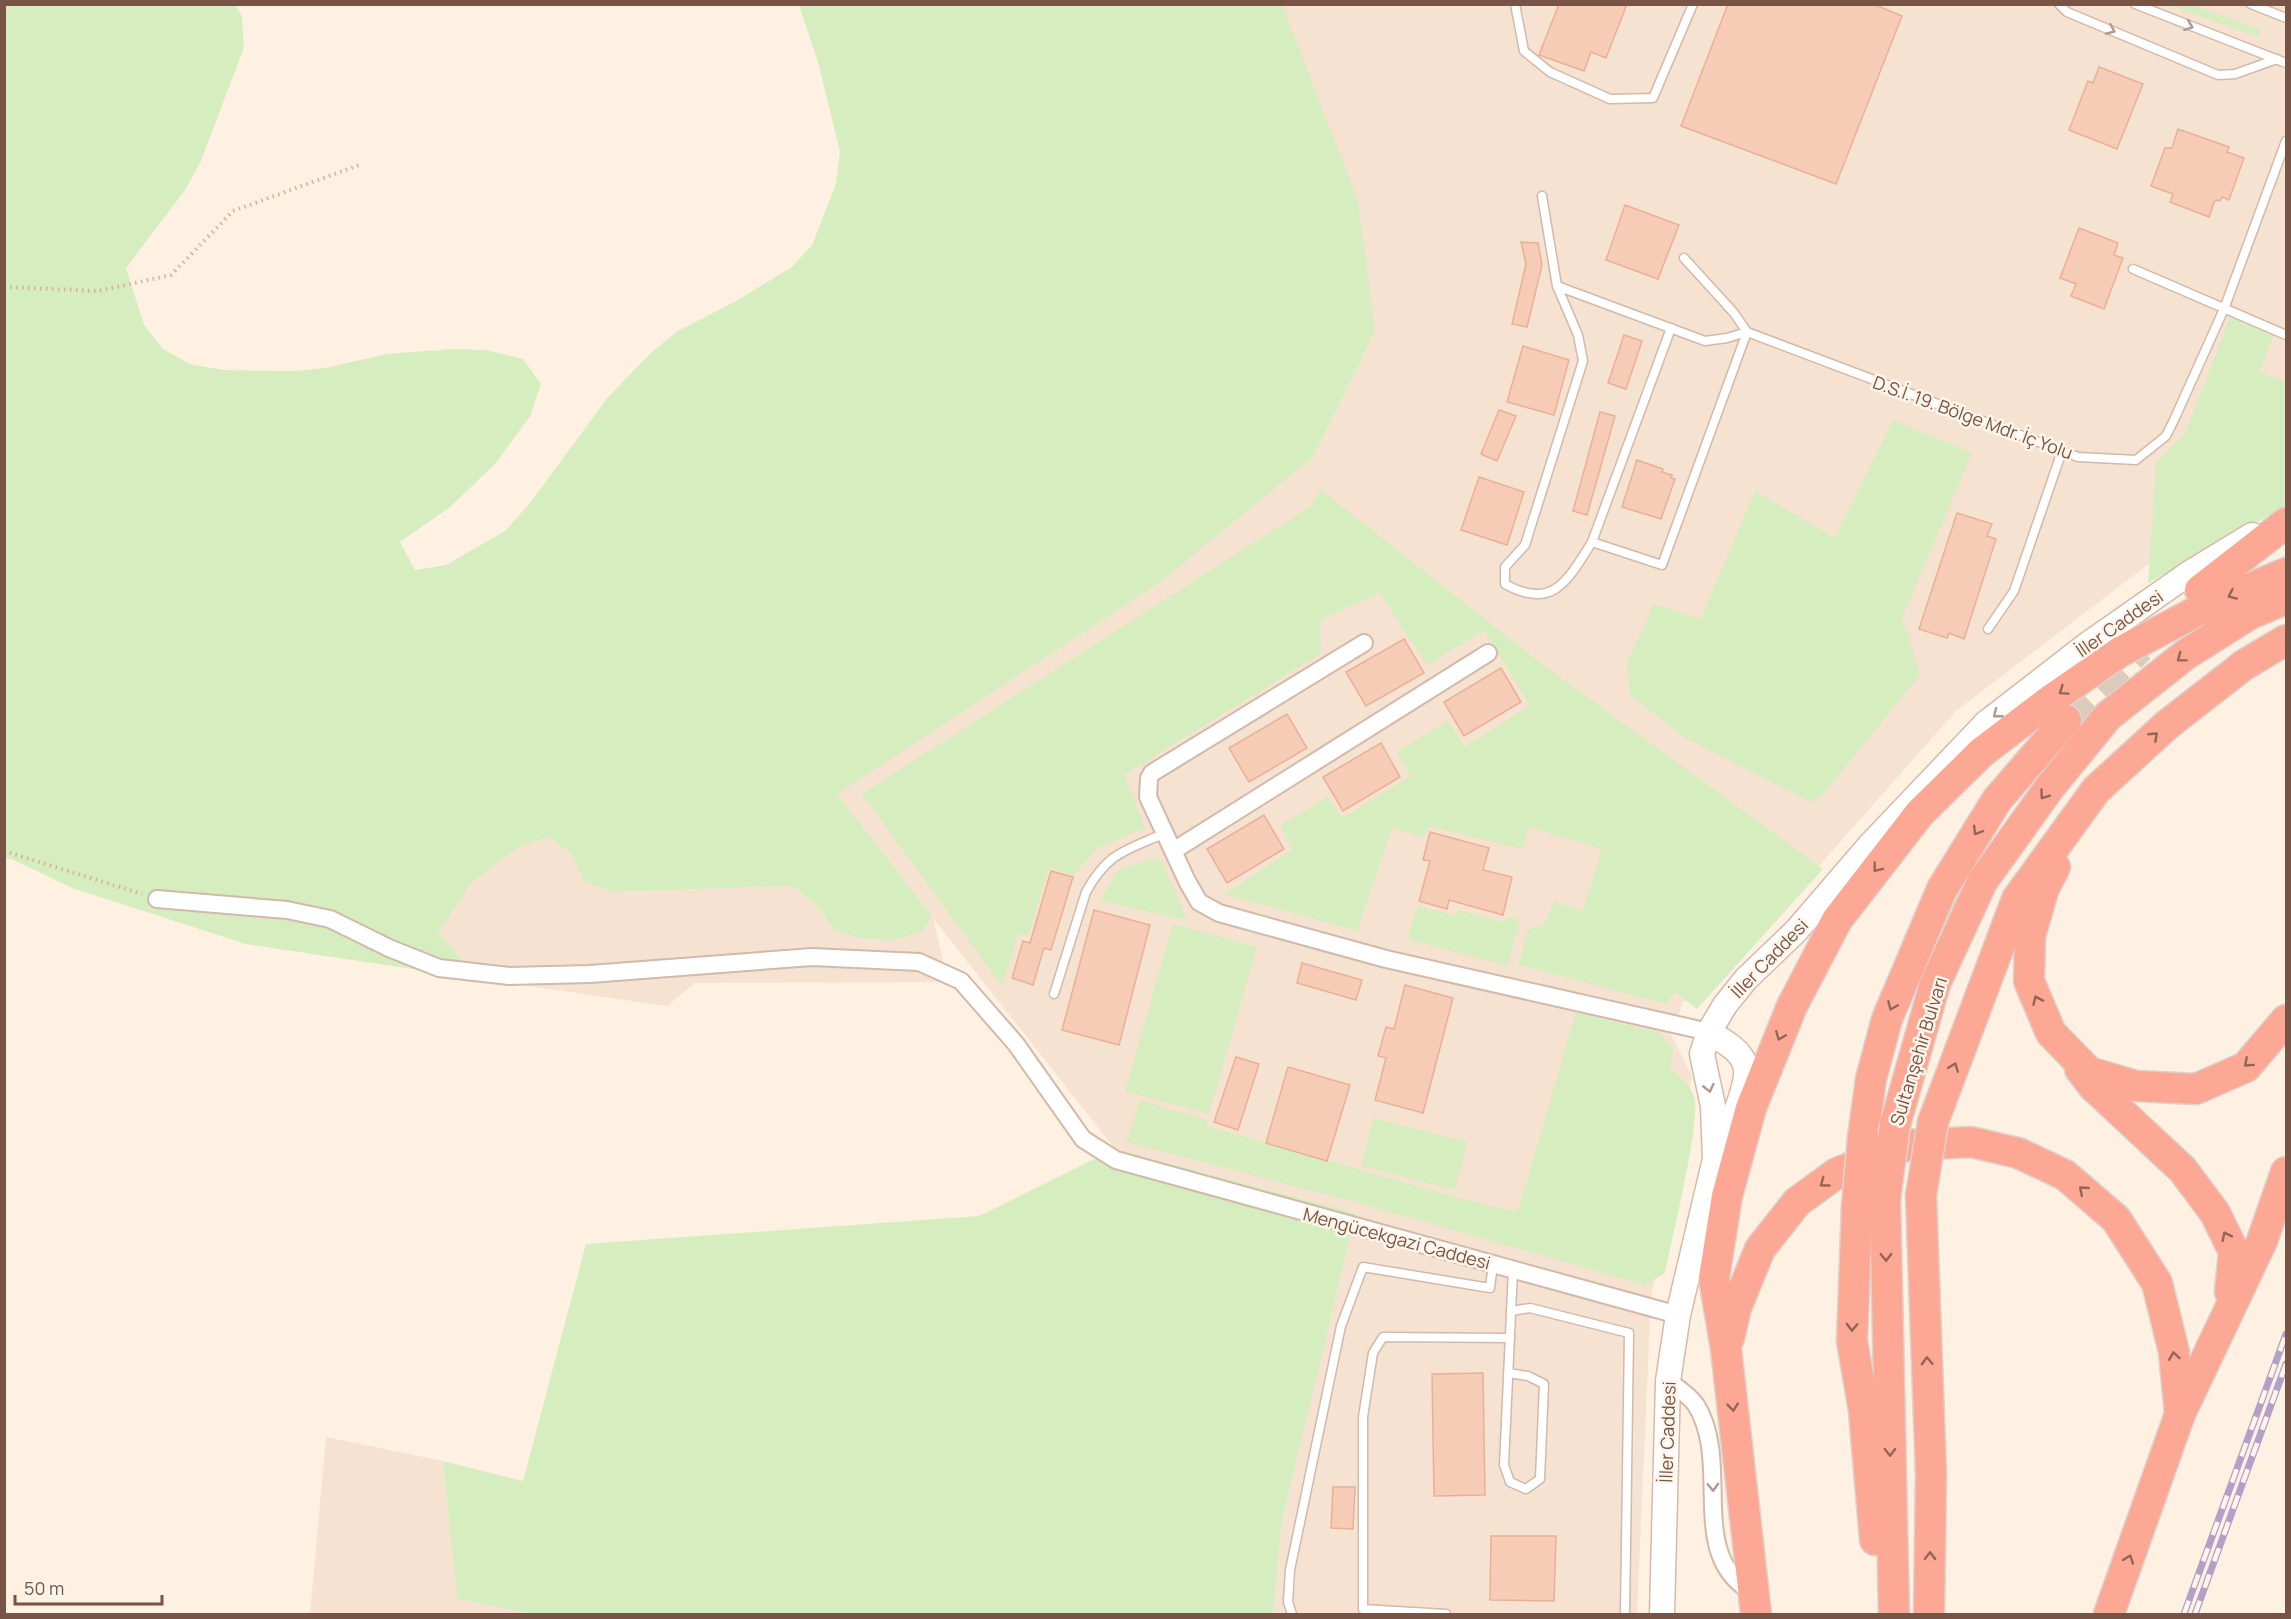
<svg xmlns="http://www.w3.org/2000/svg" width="2291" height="1619" viewBox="0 0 2291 1619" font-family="Manrope,sans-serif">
	<rect width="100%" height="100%" fill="#fef1e2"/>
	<g fill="#f6e2d0">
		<polygon points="1282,5 2286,5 2286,493 2175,544 1956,711 1703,997 1683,1002 1671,1035 1692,1076 1651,1298 1637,1614 1273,1614 1282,1521 1356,1213 1115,1149 933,918 948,982 695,983 667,1006 480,979 438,933 471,883 519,847 548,837 572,854 584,882 613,892 793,886 817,906 834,930 863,939 894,940 922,932 932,916 836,794 1162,581 1313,457 1375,331 1293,34"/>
		<polygon points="326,1437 443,1461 457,1599 532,1614 310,1614"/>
	</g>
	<g fill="#d5edbf">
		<polygon points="4,5 236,5 242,17 244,48 200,163 185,190 126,268 144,325 163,349 192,365 225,370 294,371 325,368 387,354 452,349 486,350 523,359 541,384 530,416 495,464 450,507 400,542 415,570 446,565 505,531 530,503 608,397 653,351 678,331 736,301 792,267 812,245 836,184 840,152 818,62 799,5 1282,5 1358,201 1375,331 1313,457 1162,581 837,794 932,916 922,932 894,940 863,939 834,930 817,906 793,886 613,892 584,882 572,854 548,837 519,847 471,883 438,933 480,979 246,944 72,888 14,860 5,858"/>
		<polygon points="2170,5 2193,5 2261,30 2258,37"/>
		<polygon points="2231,315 2275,332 2259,372 2286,382 2286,506 2148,583 2156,463 2186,432"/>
		<polygon points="1893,420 1972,453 1901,620 1909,637 1920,675 1824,793 1811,802 1684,737 1630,695 1627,663 1654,604 1701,619 1755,491 1835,538"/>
		<polygon points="1320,489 1539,662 1823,869 1697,1009 1677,993 1671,994 1667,1004 1519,965 1527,931 1545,923 1554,902 1583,911 1602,849 1529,827 1522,849 1429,826 1424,838 1392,828 1357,931 1225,894 1292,850 1281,825 1328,797 1342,818 1411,776 1397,752 1448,721 1465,747 1530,705 1484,630 1427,665 1380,593 1321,619 1320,654 1124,775 1145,828 1097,848 1074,875 1049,868 1028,936 1018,934 1002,986 862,794 1311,506"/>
		<polygon points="1151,858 1162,861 1187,920 1101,901 1116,872"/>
		<polygon points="1418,906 1457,916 1458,910 1503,922 1509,917 1520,920 1508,966 1407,939"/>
		<polygon points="1173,924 1257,947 1209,1114 1125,1091"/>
		<path d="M1576 1012 1660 1033 1673 1049 1670 1069C1678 1076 1690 1085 1694 1096 1702 1118 1671 1242 1665 1273L1645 1285 1355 1202 1127 1142 1140 1100 1207 1120V1126L1462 1199 1518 1212Z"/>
		<polygon points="1373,1118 1467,1142 1455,1190 1361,1166"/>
		<polygon points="1115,1149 1356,1213 1282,1521 1273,1614 532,1614 457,1599 443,1461 523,1481 586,1244 979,1216"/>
	</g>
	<g fill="#f6ccb7" stroke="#e9b096" stroke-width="1.5">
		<polygon points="1559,4 1627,4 1606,58 1591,52 1584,71 1539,55"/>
		<polygon points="1728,4 1873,4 1902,16 1836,184 1681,126"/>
		<polygon points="2099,67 2143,84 2117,149 2069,130 2088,81 2093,83"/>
		<polygon points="2178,129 2229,147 2227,152 2244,158 2229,200 2222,197 2220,201 2215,200 2209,217 2170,202 2173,194 2151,186 2165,148 2172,148"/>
		<polygon points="1625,205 1679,225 1658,279 1606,260"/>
		<polygon points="2079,228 2118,243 2114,255 2123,258 2104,309 2071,296 2076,284 2060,278"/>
		<polygon points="1521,242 1538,243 1542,265 1527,327 1512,324 1526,264"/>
		<polygon points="1624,335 1642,341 1626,389 1608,383"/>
		<polygon points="1523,346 1569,360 1554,415 1507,402"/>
		<polygon points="1499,410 1516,416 1497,461 1481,454"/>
		<polygon points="1600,412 1615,416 1587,515 1573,511"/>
		<polygon points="1637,460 1663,469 1662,472 1672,475 1671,478 1675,479 1661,519 1622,507"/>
		<polygon points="1479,477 1524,492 1507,545 1461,530"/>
		<polygon points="1957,513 1992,524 1987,536 1996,539 1964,639 1949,633 1947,638 1919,629"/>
		<polygon points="1404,639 1424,673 1366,706 1346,672"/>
		<polygon points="1501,668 1521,702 1464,736 1444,702"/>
		<polygon points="1287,714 1307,748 1249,782 1229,748"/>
		<polygon points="1381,743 1400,777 1343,811 1323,777"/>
		<polygon points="1264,815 1284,849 1227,883 1207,849"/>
		<polygon points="1430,832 1489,848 1483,870 1512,877 1503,915 1449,900 1447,909 1419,901 1430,861 1423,860"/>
		<polygon points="1051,871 1073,877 1051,950 1044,948 1033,985 1012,978 1023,941 1030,943"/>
		<polygon points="1094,910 1150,925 1119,1045 1062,1030"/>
		<polygon points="1302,963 1362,980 1356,1000 1297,983"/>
		<polygon points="1405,985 1453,998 1423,1113 1375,1100 1386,1058 1378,1056 1386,1027 1394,1029"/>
		<polygon points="1236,1057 1259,1064 1238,1130 1214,1122"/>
		<polygon points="1288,1067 1350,1085 1327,1161 1266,1143"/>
		<polygon points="1483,1373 1485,1495 1434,1496 1432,1374"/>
		<polygon points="1333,1487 1355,1487 1353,1529 1331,1528"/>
		<polygon points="1491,1536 1556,1536 1554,1601 1490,1600"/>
	</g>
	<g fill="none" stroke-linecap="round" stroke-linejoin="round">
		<polyline stroke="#dccabb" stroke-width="30" stroke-dasharray="30 15" stroke-linecap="butt" points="2066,720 2140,648"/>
		<g stroke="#d2b9aa" stroke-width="11">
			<g id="lane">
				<polyline points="1515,4 1524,51 1550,72 1610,99 1653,98 1693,4"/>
				<polyline points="2059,4 2067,12 2218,75 2235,74 2277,59"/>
				<polyline points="2135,4 2286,63"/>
				<polyline points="2251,4 2286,18"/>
				<path d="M1542 196 1557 286 1578 335 1583 361 1525 545 1505 567V584C1553 611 1568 580 1592 542L1671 328"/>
				<polyline points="2133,269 2286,335"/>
				<polyline points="1557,286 1705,341 1727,338 1747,332 2078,457 2136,460 2166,436 2174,420 2224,309 2286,141"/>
				<polyline points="1592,542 1662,565 1747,332 1734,313 1684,258"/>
				<polyline points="1988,629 2014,591 2062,451"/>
				<path d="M1054 994 1086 892C1108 852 1125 851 1165 833"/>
				<polyline points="1511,1311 1530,1308 1629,1333 1625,1614"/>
				<polyline points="1508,1373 1528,1376 1544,1384 1540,1479 1526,1489 1510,1482 1504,1465 1513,1270"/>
				<polyline points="1292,1614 1288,1602 1290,1570 1341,1326 1363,1267 1490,1288 1493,1264"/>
				<polyline points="1446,1614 1363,1609 1363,1417 1373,1353 1383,1337 1510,1338"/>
			</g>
		</g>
		<g stroke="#d2b9aa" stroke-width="20">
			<g id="street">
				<polyline points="1364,643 1152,773 1149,778 1148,797 1187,881 1199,902 1219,913 1386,959 1709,1032"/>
				<polyline points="1173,851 1488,653"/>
				<polyline points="157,899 287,910 330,919 389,948 439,968 509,976 590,974 812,957 919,962 961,981 1016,1044 1083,1139 1116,1160 1678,1315"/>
				<path d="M1668 1381C1678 1388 1689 1395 1696 1405 1733 1464 1685 1557 1754 1593L1753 1596"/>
			</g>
		</g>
		<g stroke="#d6b9a7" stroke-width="27">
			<g id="secondary">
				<path d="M1709 1032C1721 1040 1738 1048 1744 1062 1753 1081 1727 1132 1719 1151"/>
				<polyline points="1662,1614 1668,1381 1678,1315 1715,1159 1713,1106 1702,1054 1709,1032 1725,1005 1746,979 1796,931 1869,846 1986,723 2088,644 2188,574 2252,535"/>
			</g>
		</g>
		<g stroke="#dcd3cf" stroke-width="33">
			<g id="highway">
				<polyline points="2200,590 2286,523"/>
				<polyline points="2055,867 2044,888 2030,936 2029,981 2051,1033 2089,1072 2136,1086 2196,1089 2246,1067 2286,1020"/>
				<polyline points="2080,1069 2093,1086 2183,1170 2215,1213 2234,1252 2230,1292"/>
				<polyline points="1933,1122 2017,899 2096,790 2167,725 2244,665 2286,640"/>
				<polyline points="1895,1125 1935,984 1982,882 2050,787 2108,716 2185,655 2250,614 2286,599"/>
				<polyline points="1863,1137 1871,1079 1887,1019 1942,889 1997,800 2066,720"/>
				<polyline points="1921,1195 1931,1474 1929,1614"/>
				<polyline points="1885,1199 1894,1614"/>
				<polyline points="1857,1206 1852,1341 1864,1411 1875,1540"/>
				<polyline points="1729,1338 1736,1308 1760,1249 1797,1202 1837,1173 1908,1145 1971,1142 2018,1153 2065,1175 2116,1219 2157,1283 2174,1352 2180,1414"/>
				<polyline points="1756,1614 1726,1349 1714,1278 1727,1196 1751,1108 1792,1006 1837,920 1920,813 1982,752 2052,699 2120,652 2203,608 2286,573"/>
				<polyline points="2109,1614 2180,1414 2262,1241 2286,1172"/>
			</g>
		</g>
		<g stroke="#daaf9a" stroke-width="4" stroke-dasharray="1.5 4.5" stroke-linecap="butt">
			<polyline points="4,287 98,291 171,275 233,211 362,164"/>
			<polyline points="4,851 142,894"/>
		</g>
		<use href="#lane" stroke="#fff" stroke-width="8"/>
		<use href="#street" stroke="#fff" stroke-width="16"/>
		<use href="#secondary" stroke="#fff" stroke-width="24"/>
		<use href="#highway" stroke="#fda894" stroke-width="30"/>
		<g stroke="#b3a0c8" stroke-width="7">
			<g id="rail">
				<polyline points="2184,1614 2286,1334"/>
				<polyline points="2195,1614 2286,1364"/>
			</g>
		</g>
		<use href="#rail" stroke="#fff5ea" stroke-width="4.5" stroke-dasharray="14" stroke-linecap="butt"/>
		<g stroke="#dcd3cf" stroke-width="33" stroke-linecap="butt">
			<g id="highway-bridge">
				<polyline points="1921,1195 1933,1122"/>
				<polyline points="1885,1199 1895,1125"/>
				<polyline points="1857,1206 1863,1137"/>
			</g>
		</g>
		<use href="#highway-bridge" stroke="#fda894" stroke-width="30"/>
	</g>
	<defs><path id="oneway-chevron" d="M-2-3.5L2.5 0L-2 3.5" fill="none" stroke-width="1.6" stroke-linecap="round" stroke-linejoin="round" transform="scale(1.5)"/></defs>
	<g stroke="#ae9890">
		<use href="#oneway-chevron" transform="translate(2189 26) rotate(21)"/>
		<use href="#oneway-chevron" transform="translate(2111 30) rotate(23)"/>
		<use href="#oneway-chevron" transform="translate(1997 714) rotate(142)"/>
		<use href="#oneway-chevron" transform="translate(1709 1088) rotate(77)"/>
		<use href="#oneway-chevron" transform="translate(1713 1487) rotate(88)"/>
	</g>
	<g stroke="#936556">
		<use href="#oneway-chevron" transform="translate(2232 595) rotate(156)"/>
		<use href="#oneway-chevron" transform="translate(2181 658) rotate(143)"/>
		<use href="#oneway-chevron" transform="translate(2063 691) rotate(146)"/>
		<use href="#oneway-chevron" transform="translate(2154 736) rotate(-43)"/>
		<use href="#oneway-chevron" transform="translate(2044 795) rotate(126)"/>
		<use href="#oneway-chevron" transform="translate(1977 831) rotate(122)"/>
		<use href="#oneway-chevron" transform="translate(1877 868) rotate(128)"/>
		<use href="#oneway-chevron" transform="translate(2037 1000) rotate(-114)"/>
		<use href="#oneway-chevron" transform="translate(1892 1006) rotate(113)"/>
		<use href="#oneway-chevron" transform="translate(1780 1036) rotate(112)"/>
		<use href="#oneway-chevron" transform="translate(2248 1063) rotate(138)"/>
		<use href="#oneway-chevron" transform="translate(1954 1067) rotate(-69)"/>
		<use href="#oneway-chevron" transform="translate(1824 1183) rotate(144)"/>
		<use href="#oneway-chevron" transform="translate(2083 1190) rotate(-139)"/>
		<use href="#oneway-chevron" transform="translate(2226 1236) rotate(-117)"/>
		<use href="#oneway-chevron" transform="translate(1886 1257) rotate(89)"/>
		<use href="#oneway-chevron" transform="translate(1852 1327) rotate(92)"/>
		<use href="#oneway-chevron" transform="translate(2174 1356) rotate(-98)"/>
		<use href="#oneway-chevron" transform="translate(1927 1361) rotate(-92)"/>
		<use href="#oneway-chevron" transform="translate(1733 1407) rotate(84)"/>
		<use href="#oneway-chevron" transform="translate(1890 1452) rotate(89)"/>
		<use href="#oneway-chevron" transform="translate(1930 1556) rotate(-89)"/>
		<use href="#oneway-chevron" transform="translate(2129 1559) rotate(-70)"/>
	</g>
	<g text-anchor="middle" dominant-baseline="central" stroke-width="5" stroke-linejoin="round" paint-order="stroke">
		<g font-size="18" fill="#785446" stroke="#fff5ea">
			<text transform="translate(1973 417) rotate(20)">D.S.İ. 19. Bölge Mdr. İç Yolu</text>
			<text transform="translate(2119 623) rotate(-35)">İller Caddesi</text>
			<text transform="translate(1769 958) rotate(-46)">İller Caddesi</text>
			<text transform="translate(1918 1051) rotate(-73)">Sultanşehir Bulvarı</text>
			<text transform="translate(1397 1238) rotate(15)">Mengücekgazi Caddesi</text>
			<text transform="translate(1667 1432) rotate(-88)">İller Caddesi</text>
		</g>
	</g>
	<rect width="2291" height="1619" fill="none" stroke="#785446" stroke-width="12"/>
	<path d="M15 1595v9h147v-9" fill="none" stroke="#785446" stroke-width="3"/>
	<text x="24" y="1595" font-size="18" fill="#785446" stroke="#fff5ea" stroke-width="4.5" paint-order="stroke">50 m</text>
</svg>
